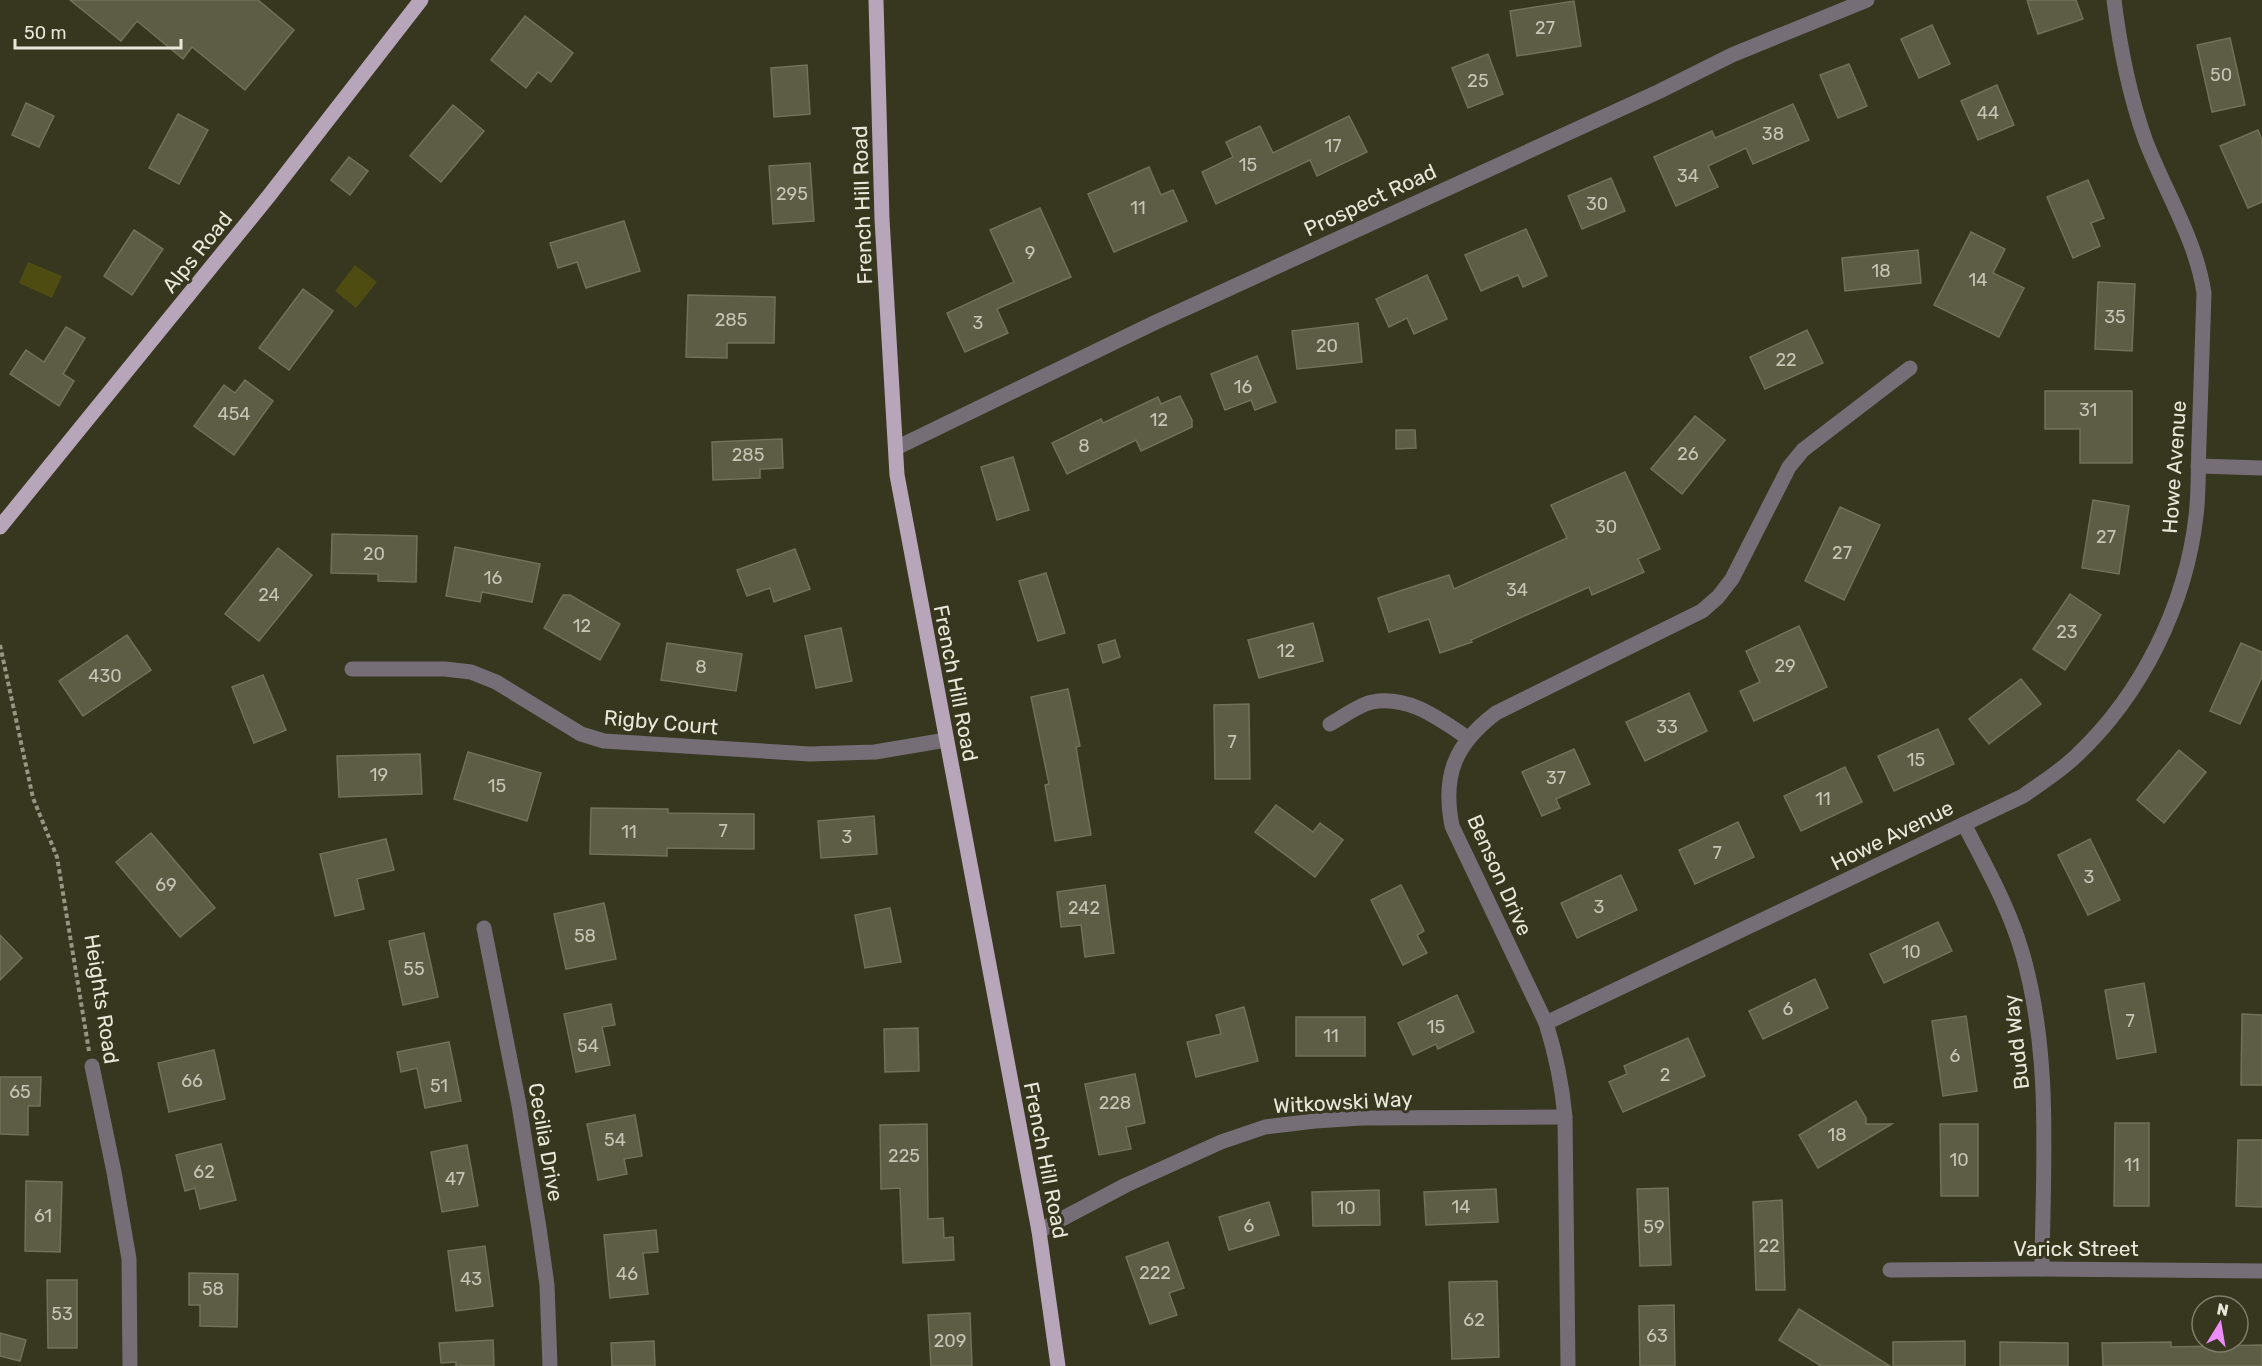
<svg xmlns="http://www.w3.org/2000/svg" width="2262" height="1366" viewBox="0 0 2262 1366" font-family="Rubik,sans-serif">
	<rect width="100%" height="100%" fill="#37361f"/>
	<g fill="#4f4c12">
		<polygon points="28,262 62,276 52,298 19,283"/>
		<polygon points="355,265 377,282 356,308 335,291"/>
	</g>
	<g fill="#5d5c44" stroke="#717158" stroke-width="1.5">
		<polygon points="70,0 258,0 294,30 245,90 192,47 183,59 137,21 121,41"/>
		<polygon points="2027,0 2076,0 2083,19 2038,34"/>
		<polygon points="1574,1 1581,46 1517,56 1510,11"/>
		<polygon points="525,16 573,53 551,82 538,72 526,88 491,60"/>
		<polygon points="1932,25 1950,64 1919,78 1901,39"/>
		<polygon points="2230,38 2245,105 2212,112 2197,45"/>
		<polygon points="1488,54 1503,94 1468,108 1452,68"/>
		<polygon points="1849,64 1867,106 1838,118 1820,75"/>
		<polygon points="807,65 810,114 774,117 771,68"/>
		<polygon points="1997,85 2014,125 1978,140 1961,101"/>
		<polygon points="26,103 54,116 39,147 12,135"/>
		<polygon points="1793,104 1809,140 1753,164 1746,148 1708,166 1718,187 1676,206 1654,157 1712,131 1715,138"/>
		<polygon points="453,105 484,131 441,182 410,156"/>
		<polygon points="178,114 208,130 179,184 149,168"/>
		<polygon points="1349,116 1367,152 1317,176 1310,160 1216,204 1202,172 1233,157 1226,142 1260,126 1273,153"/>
		<polygon points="2258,130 2262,140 2262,202 2248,208 2220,146"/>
		<polygon points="349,157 368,171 350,195 331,180"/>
		<polygon points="810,163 814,221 773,224 769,166"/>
		<polygon points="1149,167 1161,195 1173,190 1187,221 1114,252 1088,194"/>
		<polygon points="1611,178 1625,211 1582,229 1568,196"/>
		<polygon points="2088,180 2104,218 2091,223 2100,246 2073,258 2047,197"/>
		<polygon points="1040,208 1071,277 997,309 1008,333 965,352 947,313 1014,282 990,230"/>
		<polygon points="624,221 640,271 586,288 577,262 558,268 550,243"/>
		<polygon points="1526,229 1547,276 1523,287 1518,275 1481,291 1465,255"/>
		<polygon points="134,230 163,249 132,295 104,276"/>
		<polygon points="1971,232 2005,249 1993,273 2024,288 1999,337 1934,305"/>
		<polygon points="1918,250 1921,283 1845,291 1842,258"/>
		<polygon points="1427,275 1447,319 1414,334 1407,318 1389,327 1376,299"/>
		<polygon points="2098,282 2135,284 2132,351 2095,349"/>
		<polygon points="303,289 333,311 289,370 259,348"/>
		<polygon points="688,295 775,297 774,343 727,343 727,358 686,357"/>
		<polygon points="1358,323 1362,362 1297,369 1292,331"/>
		<polygon points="66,327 85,338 63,374 74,381 59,406 10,374 26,350 44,362"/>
		<polygon points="1807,330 1823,363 1765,389 1750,357"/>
		<polygon points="1257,356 1276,402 1255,410 1251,400 1225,410 1211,374"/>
		<polygon points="245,380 273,401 234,455 194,426 224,385 235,393"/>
		<polygon points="2045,391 2132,391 2132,463 2080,463 2080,429 2045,429"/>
		<polygon points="1180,396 1192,420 1192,427 1141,451 1136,440 1067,474 1052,443 1101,419 1103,423 1158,397 1161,404"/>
		<polygon points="1695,416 1725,440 1682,494 1651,469"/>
		<polygon points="1396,430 1415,430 1416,448 1396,449"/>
		<polygon points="782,439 783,468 760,469 760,478 713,480 712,442"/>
		<polygon points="1013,457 1029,510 997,520 981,467"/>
		<polygon points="1625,472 1660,549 1638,559 1644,572 1592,595 1589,587 1471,640 1472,642 1440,653 1429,619 1389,632 1378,598 1449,575 1454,589 1567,538 1551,505"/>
		<polygon points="2093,500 2129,506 2119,574 2082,568"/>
		<polygon points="1840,507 1880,525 1844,600 1805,581"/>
		<polygon points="332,534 417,536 416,582 378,581 378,574 331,573"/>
		<polygon points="455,547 540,564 532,602 482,592 480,602 446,596"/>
		<polygon points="278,548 312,575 259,641 225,614"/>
		<polygon points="795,549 810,589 774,602 770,588 747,596 737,570"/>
		<polygon points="1046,573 1065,633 1038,641 1019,581"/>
		<polygon points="2070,594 2101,615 2065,670 2033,649"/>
		<polygon points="563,595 570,595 620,624 600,660 544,628"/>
		<polygon points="1313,623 1323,661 1259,678 1248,640"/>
		<polygon points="1799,626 1827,687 1754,721 1740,691 1760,682 1746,651"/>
		<polygon points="841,628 852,681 816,688 805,636"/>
		<polygon points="127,635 151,670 83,716 59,681"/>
		<polygon points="1115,640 1120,657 1103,663 1098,645"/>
		<polygon points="667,643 742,654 736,691 661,680"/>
		<polygon points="2241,643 2262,652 2262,677 2240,724 2210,711"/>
		<polygon points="263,675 286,730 254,743 232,687"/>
		<polygon points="2021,679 2041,704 1989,744 1969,719"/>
		<polygon points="1068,689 1080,746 1076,747 1091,835 1055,841 1045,785 1049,784 1031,697"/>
		<polygon points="1689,693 1707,731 1645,761 1626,722"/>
		<polygon points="1249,704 1250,779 1215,779 1214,705"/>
		<polygon points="1938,729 1954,764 1894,791 1878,756"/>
		<polygon points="1574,749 1590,784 1556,799 1560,808 1542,816 1522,772"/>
		<polygon points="2179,750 2206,772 2164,823 2137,800"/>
		<polygon points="468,752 541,773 527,821 454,799"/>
		<polygon points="420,754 422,794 339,797 337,756"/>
		<polygon points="1845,767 1862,802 1801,831 1784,796"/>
		<polygon points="1276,805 1313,832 1320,823 1343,840 1315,877 1255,832"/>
		<polygon points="591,808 668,809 668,813 754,814 754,849 667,848 667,856 590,854"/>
		<polygon points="874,816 877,854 821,858 818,821"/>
		<polygon points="1738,822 1754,857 1695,884 1679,850"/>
		<polygon points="151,833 215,908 180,937 116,862"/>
		<polygon points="386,839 394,870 357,879 364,909 335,916 320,854"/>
		<polygon points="2090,839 2120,900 2088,915 2058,855"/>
		<polygon points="1621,875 1637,910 1577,938 1561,903"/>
		<polygon points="1105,885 1114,953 1085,957 1081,925 1061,927 1057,892"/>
		<polygon points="1401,885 1424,931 1417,935 1427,953 1403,965 1371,900"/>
		<polygon points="604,903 616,959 566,969 554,914"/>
		<polygon points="890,908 901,962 865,968 855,915"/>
		<polygon points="1938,922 1952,951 1884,983 1870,954"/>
		<polygon points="424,933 438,997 403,1005 389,941"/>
		<polygon points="0,935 22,958 0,980"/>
		<polygon points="1815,979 1828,1008 1763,1039 1749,1011"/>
		<polygon points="2144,983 2156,1052 2117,1059 2105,990"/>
		<polygon points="1457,995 1474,1032 1438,1049 1436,1044 1413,1055 1398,1023"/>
		<polygon points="611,1004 615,1025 602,1027 610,1065 576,1072 564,1014"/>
		<polygon points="1244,1007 1258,1061 1196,1077 1187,1042 1221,1034 1216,1015"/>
		<polygon points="2242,1014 2262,1015 2262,1085 2241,1085"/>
		<polygon points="1966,1016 1977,1091 1943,1096 1932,1021"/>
		<rect x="1296" y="1017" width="69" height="39"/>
		<polygon points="918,1028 919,1071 885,1072 884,1029"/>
		<polygon points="1688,1038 1705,1076 1623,1112 1609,1082 1627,1074 1624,1066"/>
		<polygon points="449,1042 461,1101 425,1108 417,1068 401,1072 397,1052"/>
		<polygon points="214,1050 225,1099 169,1112 158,1063"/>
		<polygon points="1135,1074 1145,1123 1126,1127 1131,1149 1099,1155 1085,1084"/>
		<polygon points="0,1077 41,1077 40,1106 28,1106 28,1135 0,1134"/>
		<polygon points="1856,1101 1866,1118 1866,1124 1892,1124 1818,1168 1799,1135"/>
		<polygon points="635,1115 642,1156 624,1159 627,1174 598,1180 587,1124"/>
		<polygon points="2115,1123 2149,1123 2149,1206 2114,1206"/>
		<polygon points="927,1124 928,1219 943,1218 944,1238 953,1237 954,1260 903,1263 900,1188 881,1189 880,1125"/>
		<polygon points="1940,1124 1978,1124 1978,1196 1941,1196"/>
		<polygon points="2238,1140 2262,1140 2262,1207 2236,1206"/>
		<polygon points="221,1144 236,1200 200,1209 195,1188 185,1191 176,1155"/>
		<polygon points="467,1145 478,1206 442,1212 431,1152"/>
		<polygon points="26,1181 62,1182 60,1252 25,1251"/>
		<polygon points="1668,1188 1671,1265 1640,1266 1637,1189"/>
		<polygon points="1496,1189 1498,1222 1426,1225 1424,1192"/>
		<polygon points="1379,1190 1380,1225 1313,1226 1312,1192"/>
		<polygon points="1782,1200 1785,1290 1756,1290 1753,1202"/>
		<polygon points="1269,1202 1279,1235 1229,1250 1219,1217"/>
		<polygon points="656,1230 658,1252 643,1253 648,1294 610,1298 604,1235"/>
		<polygon points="1168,1242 1184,1288 1169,1293 1177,1315 1150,1324 1126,1257"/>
		<polygon points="485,1246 493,1306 456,1311 448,1251"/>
		<polygon points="189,1273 238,1274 237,1327 200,1326 200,1305 189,1305"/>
		<polygon points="47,1280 77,1280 77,1348 48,1348"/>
		<polygon points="1497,1281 1499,1357 1452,1359 1449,1282"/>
		<polygon points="1674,1305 1675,1366 1640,1366 1639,1306"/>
		<polygon points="1799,1309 1890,1366 1821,1366 1779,1340"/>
		<polygon points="970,1313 972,1366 931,1366 928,1315"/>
		<polygon points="0,1333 26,1340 20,1361 0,1356"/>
		<polygon points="493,1340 494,1366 456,1366 456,1362 441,1363 439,1343"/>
		<polygon points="654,1341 655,1366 612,1366 611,1343"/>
		<polygon points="1965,1341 1965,1366 1893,1366 1893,1342"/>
		<polygon points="2000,1342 2068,1343 2068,1366 2000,1366"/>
		<polygon points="2171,1342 2171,1347 2262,1345 2262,1366 2103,1366 2102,1343"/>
	</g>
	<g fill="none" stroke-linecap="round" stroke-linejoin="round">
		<polyline stroke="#969684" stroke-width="4" stroke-dasharray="4.5 3" stroke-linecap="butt" points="0,645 33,798 57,857 89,1051"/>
		<g stroke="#766e77" stroke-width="15">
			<polyline points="896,448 1154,323 1660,91 1732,55 1867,0"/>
			<polyline points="2198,466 2262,468"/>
			<polyline points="352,669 445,669 471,672 496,682 581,734 604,741 810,754 875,752 946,740"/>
			<path d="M1330 724C1343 717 1358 705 1372 702 1409 695 1439 719 1468 738"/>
			<path d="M1964 824C1985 865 2009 907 2022 952 2052 1055 2043 1162 2042 1269"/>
			<polyline points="484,928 519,1105 539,1228 547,1285 550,1366"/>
			<path d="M1546 1023 2023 796C2041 783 2061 771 2077 755 2142 694 2186 604 2196 516 2199 492 2198 467 2199 443 2201 393 2202 343 2204 293 2196 239 2164 190 2145 139 2129 94 2120 48 2114 0"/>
			<polyline points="92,1066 114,1172 129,1259 130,1366"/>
			<polyline points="1039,1231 1126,1185 1221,1142 1265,1127 1315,1121 1362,1118 1565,1117"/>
			<polyline points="1890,1270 2042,1269 2262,1271"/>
			<path d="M1568 1366 1565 1117C1562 1084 1556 1055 1546 1023L1452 826C1442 775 1455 744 1496 713L1702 611 1718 597 1732 579 1789 467 1803 450 1910 368"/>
		</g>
		<g stroke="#b7a6b9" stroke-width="15">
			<polyline points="876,0 882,219 897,475 1039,1231 1058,1366"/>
			<polyline points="0,527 268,197 421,0"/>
		</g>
	</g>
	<g text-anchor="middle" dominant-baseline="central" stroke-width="6" stroke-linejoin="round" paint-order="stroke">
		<g font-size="18" fill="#c5c5b4">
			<text x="1545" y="28">27</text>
			<text x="2221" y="75">50</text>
			<text x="1478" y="81">25</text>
			<text x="1988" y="113">44</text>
			<text x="1773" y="134">38</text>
			<text x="1333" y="146">17</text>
			<text x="1248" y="165">15</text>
			<text x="1688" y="176">34</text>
			<text x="792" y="194">295</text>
			<text x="1597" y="204">30</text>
			<text x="1138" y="208">11</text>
			<text x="1030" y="253">9</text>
			<text x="1881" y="271">18</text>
			<text x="1978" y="280">14</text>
			<text x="2115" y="317">35</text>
			<text x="731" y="320">285</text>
			<text x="978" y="323">3</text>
			<text x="1327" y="346">20</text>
			<text x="1786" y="360">22</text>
			<text x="1243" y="387">16</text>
			<text x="2088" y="410">31</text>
			<text x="234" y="414">454</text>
			<text x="1159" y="420">12</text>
			<text x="1084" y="446">8</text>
			<text x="1688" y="454">26</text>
			<text x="748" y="455">285</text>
			<text x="1606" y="527">30</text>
			<text x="2106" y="537">27</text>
			<text x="1842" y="553">27</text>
			<text x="374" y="554">20</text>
			<text x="493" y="578">16</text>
			<text x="1517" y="590">34</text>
			<text x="269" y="595">24</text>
			<text x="582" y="626">12</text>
			<text x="2067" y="632">23</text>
			<text x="1286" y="651">12</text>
			<text x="1785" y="666">29</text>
			<text x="701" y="667">8</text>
			<text x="105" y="676">430</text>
			<text x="1667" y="727">33</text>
			<text x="1232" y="742">7</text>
			<text x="1916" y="760">15</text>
			<text x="379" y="775">19</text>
			<text x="1556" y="778">37</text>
			<text x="497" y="786">15</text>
			<text x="1823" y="799">11</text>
			<text x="723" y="831">7</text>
			<text x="629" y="832">11</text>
			<text x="847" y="837">3</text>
			<text x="1717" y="853">7</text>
			<text x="2089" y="877">3</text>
			<text x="166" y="885">69</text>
			<text x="1599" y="907">3</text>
			<text x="1084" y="908">242</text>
			<text x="585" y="936">58</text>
			<text x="1911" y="952">10</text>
			<text x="414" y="969">55</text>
			<text x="1788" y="1009">6</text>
			<text x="2130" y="1021">7</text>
			<text x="1436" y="1027">15</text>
			<text x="1331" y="1036">11</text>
			<text x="588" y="1046">54</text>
			<text x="1955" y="1056">6</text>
			<text x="1665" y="1075">2</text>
			<text x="192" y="1081">66</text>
			<text x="439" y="1086">51</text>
			<text x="20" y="1092">65</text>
			<text x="1115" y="1103">228</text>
			<text x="1837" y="1135">18</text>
			<text x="615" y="1140">54</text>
			<text x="904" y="1156">225</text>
			<text x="1959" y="1160">10</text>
			<text x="2132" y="1165">11</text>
			<text x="204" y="1172">62</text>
			<text x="455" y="1179">47</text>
			<text x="1461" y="1207">14</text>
			<text x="1346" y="1208">10</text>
			<text x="43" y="1216">61</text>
			<text x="1249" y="1226">6</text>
			<text x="1654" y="1227">59</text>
			<text x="1769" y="1246">22</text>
			<text x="1155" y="1273">222</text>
			<text x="627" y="1274">46</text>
			<text x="471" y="1279">43</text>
			<text x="213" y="1289">58</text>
			<text x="62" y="1314">53</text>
			<text x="1474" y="1320">62</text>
			<text x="1657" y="1336">63</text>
			<text x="950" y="1341">209</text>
		</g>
		<g font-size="21" fill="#e8e8da" stroke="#37361f">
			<text transform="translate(1370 200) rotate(-25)">Prospect Road</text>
			<text transform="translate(862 205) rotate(-92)">French Hill Road</text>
			<text transform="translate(197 252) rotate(-51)">Alps Road</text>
			<text transform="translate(2174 467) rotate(-86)">Howe Avenue</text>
			<text transform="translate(956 683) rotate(79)">French Hill Road</text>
			<text transform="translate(661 722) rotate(5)">Rigby Court</text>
			<text transform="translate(1892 835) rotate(-26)">Howe Avenue</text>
			<text transform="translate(1500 875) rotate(66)">Benson Drive</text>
			<text transform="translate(102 999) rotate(81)">Heights Road</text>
			<text transform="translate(2016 1042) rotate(-97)">Budd Way</text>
			<text transform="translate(1343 1102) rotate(-3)">Witkowski Way</text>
			<text transform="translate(546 1142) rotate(80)">Cecilia Drive</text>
			<text transform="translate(1046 1160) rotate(79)">French Hill Road</text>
			<text x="2076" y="1248">Varick Street</text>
		</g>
	</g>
	<g transform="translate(2220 1324) rotate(11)"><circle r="28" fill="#37361f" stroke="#7e7d6a" stroke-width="1.5"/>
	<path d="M0-4.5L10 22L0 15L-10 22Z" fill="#ee8cf9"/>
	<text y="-9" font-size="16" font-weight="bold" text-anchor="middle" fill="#e8e8da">N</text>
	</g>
	<path d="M15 39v9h166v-9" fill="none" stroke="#e8e8da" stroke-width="3"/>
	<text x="24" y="39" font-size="18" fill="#e8e8da" stroke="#37361f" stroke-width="4.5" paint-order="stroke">50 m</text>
</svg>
